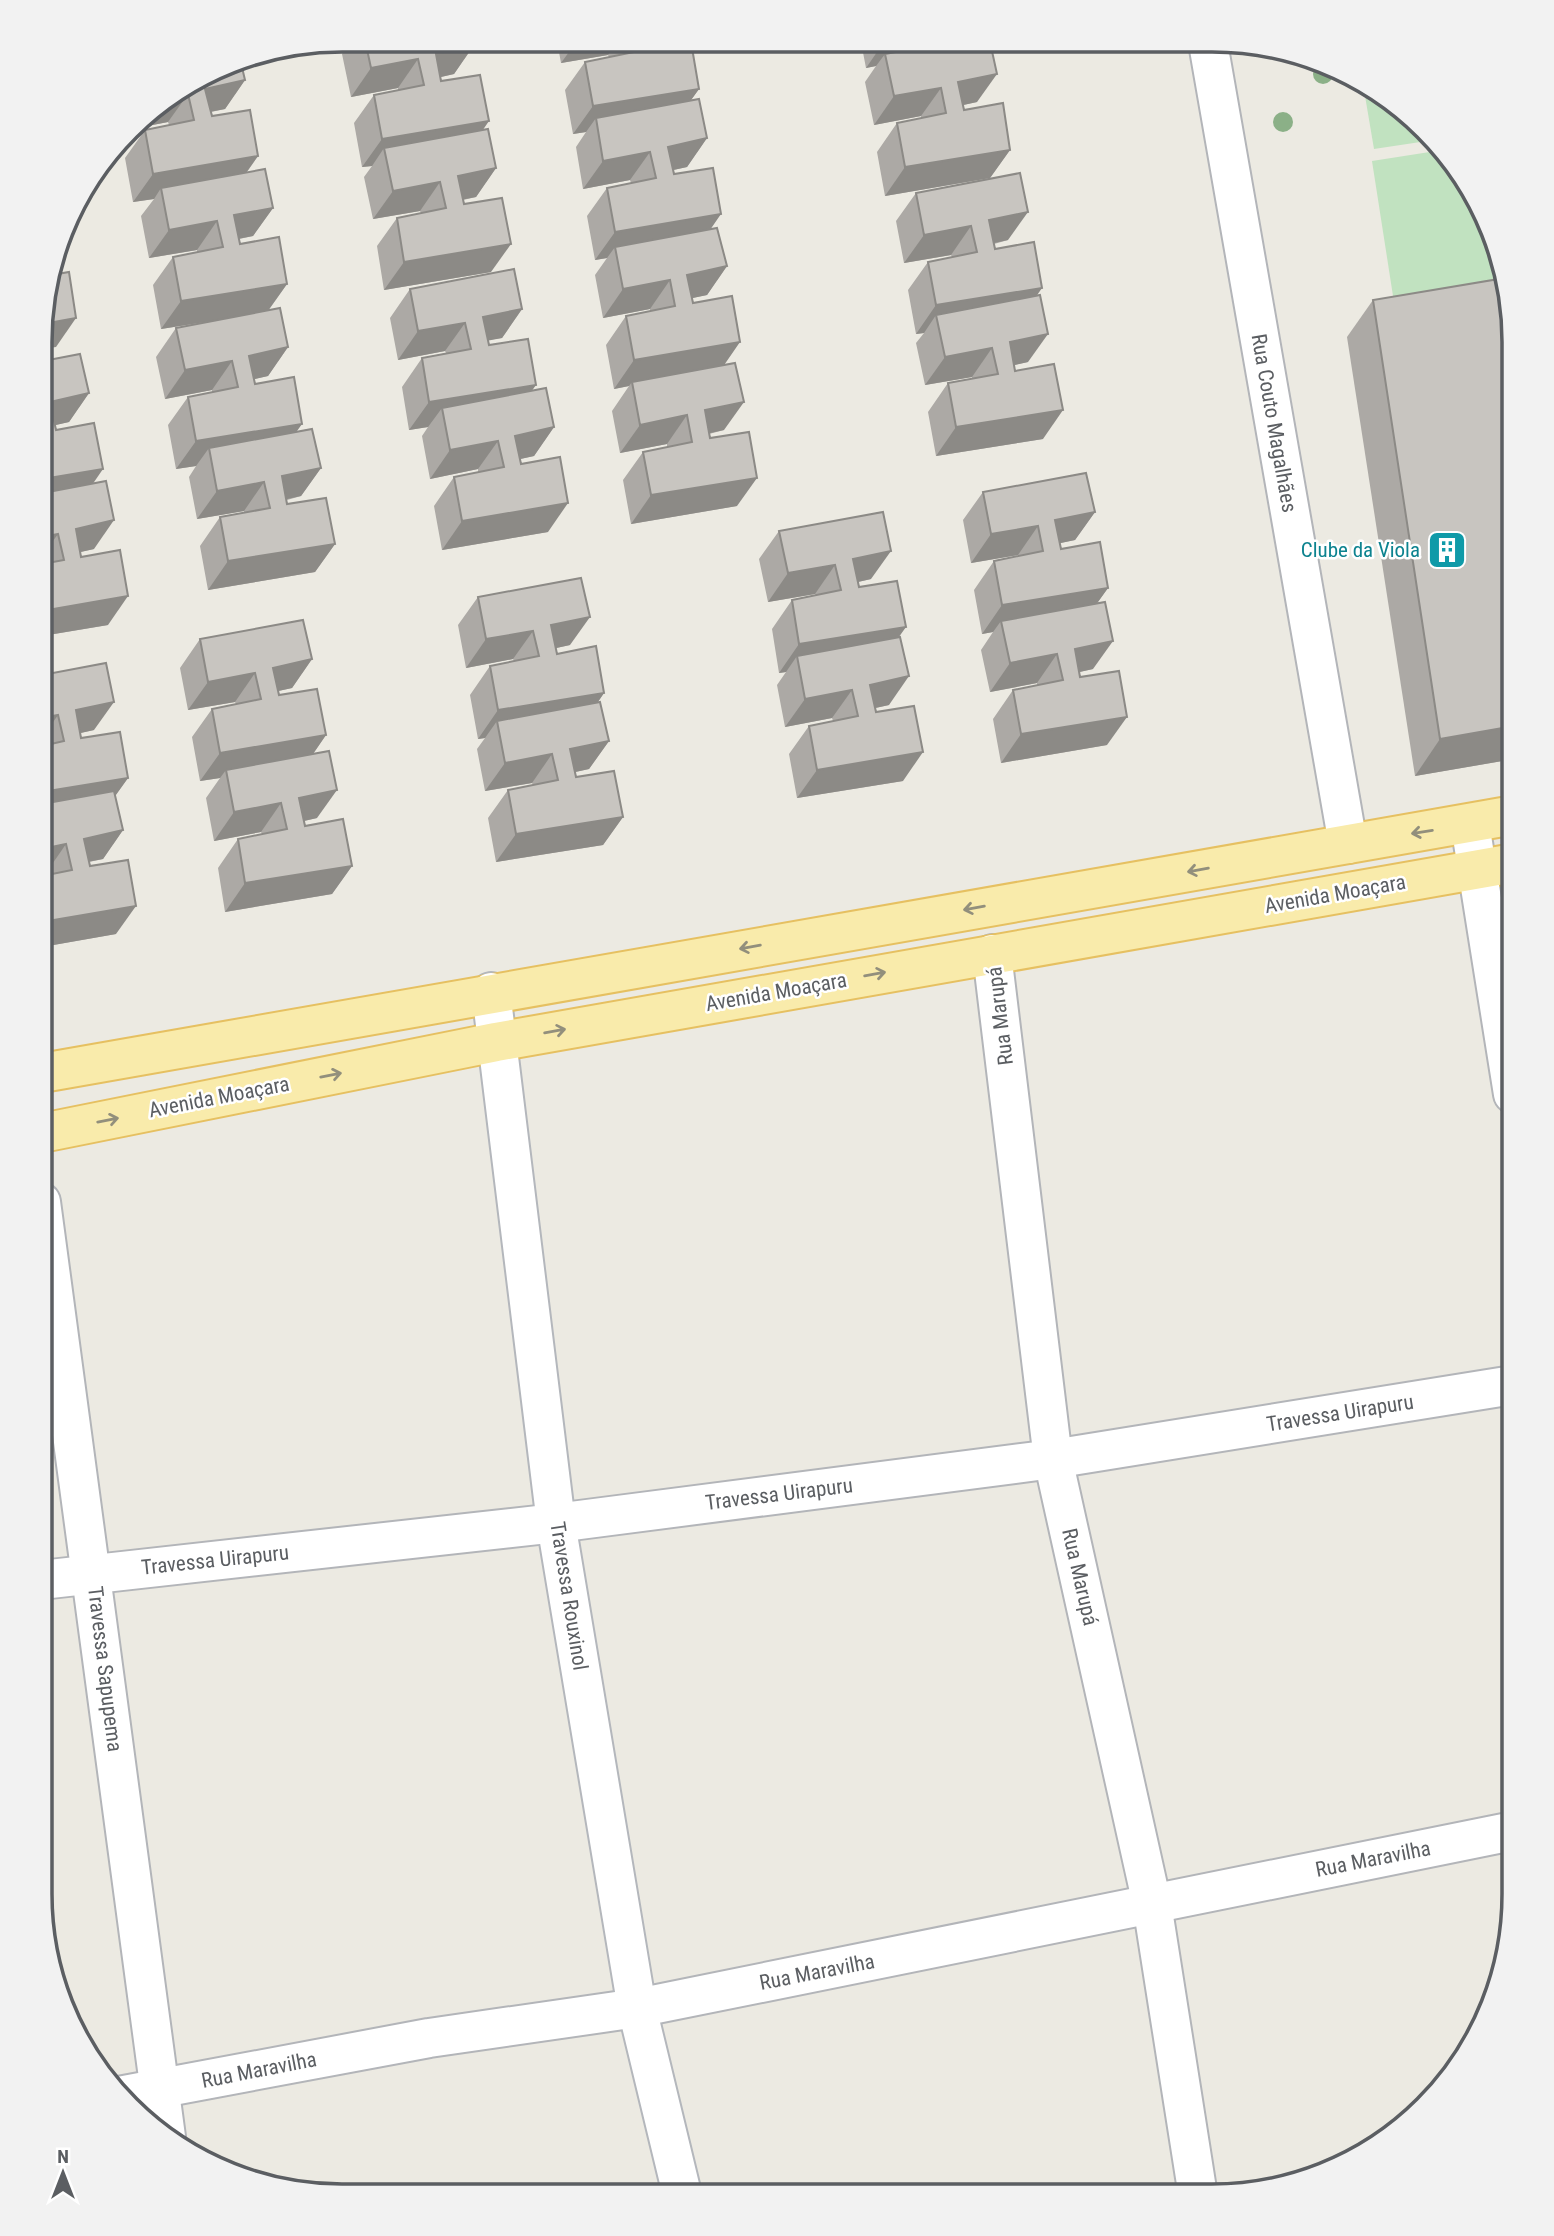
<svg xmlns="http://www.w3.org/2000/svg" width="1554" height="2236" viewBox="0 0 1554 2236" font-family="'Roboto Condensed',sans-serif">
	<rect width="100%" height="100%" fill="#eceae2"/>
	<g fill="#c1e2c0">
		<polygon points="1363,84 1395,102 1427,141 1374,149"/>
		<polygon points="1436,151 1483,209 1506,311 1398,328 1372,161"/>
	</g>
	<g fill="none" stroke-linecap="round" stroke-linejoin="round">
		<g stroke="#b3b5b9" stroke-width="42">
			<g id="street">
				<polyline points="1208,43 1348,844"/>
				<polyline points="1470,824 1513,1094"/>
				<polyline points="992,954 1053,1459 1152,1904 1198,2196"/>
				<polyline points="41,1202 166,2137"/>
				<polyline points="41,1580 556,1523 1053,1459 1513,1385"/>
				<polyline points="119,2096 429,2038 637,2008 1513,1831"/>
			</g>
		</g>
		<g stroke="#b4b7bc" stroke-width="42">
			<polyline id="secondary" points="491,992 556,1523 637,2008 682,2194"/>
		</g>
		<g stroke="#e6c061" stroke-width="42">
			<g id="primary">
				<polyline points="42,1073 1514,815"/>
				<polyline points="42,1133 496,1042 1514,863"/>
			</g>
		</g>
		<use href="#street" stroke="#fff" stroke-width="38"/>
		<use href="#secondary" stroke="#fff" stroke-width="38"/>
		<use href="#primary" stroke="#f9ebab" stroke-width="38"/>
	</g>
	<g fill="#8bb087">
		<circle cx="1323" cy="74" r="10"/>
		<circle cx="1283" cy="122" r="10"/>
	</g>
	<g fill="#aca9a5">
		<polygon points="352,40 473,41 474,45 454,74 441,77 441,81 482,130 496,168 476,197 463,200 491,272 384,290 377,246 397,218 421,213 420,211 373,219 364,177 372,166 362,167 354,123 374,95 398,90 398,88 351,97 342,54"/>
		<polygon points="557,41 662,41 651,44 652,49 699,89 690,101 707,138 687,167 673,170 674,174 711,229 727,266 707,295 692,298 693,303 725,365 724,430 709,434 737,506 631,524 623,480 643,452 667,447 667,444 620,453 612,411 629,386 614,389 606,345 626,316 650,311 650,309 603,318 595,275 607,258 595,260 587,216 607,188 631,183 630,180 583,189 576,147 586,132 573,134 565,90 585,62 609,57 608,55 561,63"/>
		<polygon points="861,42 990,42 977,102 963,105 964,110 1010,150 990,178 885,196 877,152 897,123 921,118 921,116 874,125 865,82 876,66 866,68"/>
		<polygon points="240,59 245,80 225,109 211,112 212,116 258,156 247,172 273,208 253,236 239,239 240,244 287,284 268,311 288,347 268,376 254,379 255,384 296,432 321,468 301,496 287,500 287,504 335,544 315,572 208,590 200,546 220,517 244,513 244,511 197,519 189,477 196,466 176,469 168,425 188,397 212,392 212,390 165,399 156,357 176,328 226,319 161,329 153,285 173,257 197,252 197,250 149,258 141,216 154,199 133,202 125,158 145,130 169,125 168,122 132,129 143,115"/>
		<polygon points="916,193 1008,240 994,244 995,249 1037,295 1028,362 1014,365 1015,371 1043,439 936,456 928,412 948,383 972,379 972,377 925,385 916,343 924,333 916,334 908,290 928,262 952,257 951,255 904,263 896,221"/>
		<polygon points="410,289 522,309 502,338 488,340 489,345 531,391 554,427 534,456 520,459 548,532 442,550 434,506 454,477 478,472 478,469 430,479 422,436 428,427 409,430 402,387 422,358 446,353 445,351 398,360 390,318"/>
		<polygon points="1373,300 1514,759 1415,776 1347,337"/>
		<polygon points="43,361 89,393 69,422 55,425 56,430 93,484 94,549 80,552 81,557 108,625 42,636"/>
		<polygon points="983,492 1095,512 1075,540 1060,543 1061,549 1108,588 1097,603 1093,669 1079,672 1107,745 1001,763 993,719 1013,690 1037,686 1037,683 990,692 981,650 993,632 982,634 974,590 994,561 1019,556 1018,555 971,563 963,520"/>
		<polygon points="779,531 871,579 858,582 859,587 898,638 889,705 875,708 903,781 797,798 789,754 809,726 833,721 832,718 785,727 777,685 786,672 779,673 772,629 792,600 816,596 815,594 768,602 759,559"/>
		<polygon points="478,597 570,645 556,648 557,654 604,693 598,702 609,741 589,769 575,772 576,777 623,817 603,845 496,862 488,818 508,790 533,785 532,783 485,791 477,749 485,738 478,739 470,695 490,666 514,661 513,659 466,668 458,625"/>
		<polygon points="200,639 312,659 292,688 278,691 279,695 326,735 313,754 317,818 304,821 305,826 352,866 332,894 225,912 218,868 238,839 262,834 261,832 214,841 206,798 220,778 200,781 192,737 212,709 236,704 235,702 188,710 180,668"/>
		<polygon points="42,675 94,730 80,733 81,738 128,778 115,796 123,830 103,859 89,862 116,934 42,947 42,876 47,875 46,873 42,874"/>
	</g>
	<g fill="#8c8a86">
		<polygon points="577,41 618,41 608,55 561,63"/>
		<polygon points="884,42 978,42 885,54 876,66 866,68"/>
		<polygon points="474,45 454,74 423,81 436,54"/>
		<polygon points="418,59 398,88 351,97 371,68"/>
		<polygon points="997,74 977,102 945,109 958,82"/>
		<polygon points="245,80 225,109 193,115 205,89"/>
		<polygon points="941,88 921,116 874,125 894,96"/>
		<polygon points="699,89 679,117 596,118 586,132 573,134 593,106"/>
		<polygon points="188,94 168,122 132,129 143,115 177,96"/>
		<polygon points="489,121 469,150 384,148 372,166 362,167 382,139"/>
		<polygon points="707,138 687,167 655,174 668,147"/>
		<polygon points="1010,150 990,178 885,196 905,167"/>
		<polygon points="650,152 630,180 583,189 603,161"/>
		<polygon points="258,156 238,184 161,188 154,199 133,202 153,174"/>
		<polygon points="496,168 476,197 445,203 458,176"/>
		<polygon points="440,182 420,211 373,219 393,191"/>
		<polygon points="273,208 253,236 222,242 234,215"/>
		<polygon points="1028,212 1008,240 976,247 989,220"/>
		<polygon points="721,214 701,243 615,247 607,258 595,260 615,232"/>
		<polygon points="217,221 197,250 149,258 169,230"/>
		<polygon points="971,226 951,255 904,263 924,235"/>
		<polygon points="511,244 491,272 384,290 404,262"/>
		<polygon points="727,266 707,295 674,302 687,275"/>
		<polygon points="670,280 650,309 603,318 623,289"/>
		<polygon points="287,284 267,312 161,329 181,301"/>
		<polygon points="1042,288 1022,317 936,315 924,333 916,334 936,305"/>
		<polygon points="522,309 502,338 470,344 483,317"/>
		<polygon points="76,318 56,347 43,349 43,324"/>
		<polygon points="465,323 445,351 398,360 418,331"/>
		<polygon points="1048,334 1028,362 997,369 1010,342"/>
		<polygon points="740,342 720,371 632,382 629,386 614,389 634,360"/>
		<polygon points="288,347 268,376 237,383 249,356"/>
		<polygon points="992,348 972,377 925,385 945,357"/>
		<polygon points="232,361 212,390 165,399 185,370"/>
		<polygon points="536,385 516,413 442,408 428,427 409,430 429,402"/>
		<polygon points="89,393 69,422 43,428 50,402"/>
		<polygon points="744,402 724,430 692,437 705,410"/>
		<polygon points="1063,410 1043,439 936,456 956,427"/>
		<polygon points="687,415 667,444 620,453 640,425"/>
		<polygon points="302,424 282,452 209,448 196,466 176,469 196,441"/>
		<polygon points="554,427 534,456 503,463 515,436"/>
		<polygon points="498,441 478,469 430,479 450,450"/>
		<polygon points="321,468 301,496 269,503 282,476"/>
		<polygon points="103,469 83,498 43,505 43,479"/>
		<polygon points="757,478 737,506 631,524 651,495"/>
		<polygon points="264,482 244,511 197,519 217,491"/>
		<polygon points="568,503 548,532 442,550 462,521"/>
		<polygon points="1095,512 1075,540 1042,547 1055,520"/>
		<polygon points="114,520 94,549 63,556 76,529"/>
		<polygon points="1038,526 1018,555 971,563 991,534"/>
		<polygon points="58,534 42,556 43,537"/>
		<polygon points="335,544 315,572 208,590 228,561"/>
		<polygon points="891,551 871,579 840,586 853,559"/>
		<polygon points="835,565 815,594 768,602 788,573"/>
		<polygon points="1108,588 1088,616 1001,621 993,632 982,634 1002,605"/>
		<polygon points="128,596 108,625 42,636 42,611"/>
		<polygon points="590,617 570,645 538,652 551,625"/>
		<polygon points="906,627 886,655 797,656 786,672 779,673 799,644"/>
		<polygon points="533,631 513,659 466,668 486,639"/>
		<polygon points="1113,641 1093,669 1062,676 1075,649"/>
		<polygon points="1057,654 1037,683 990,692 1010,663"/>
		<polygon points="312,659 292,688 260,695 273,668"/>
		<polygon points="255,673 235,702 188,710 208,682"/>
		<polygon points="909,676 889,705 857,712 870,685"/>
		<polygon points="852,690 832,718 785,727 805,699"/>
		<polygon points="604,693 584,722 497,721 485,738 478,739 498,710"/>
		<polygon points="114,702 94,730 63,737 76,710"/>
		<polygon points="58,715 42,738 42,718"/>
		<polygon points="1127,717 1107,745 1001,763 1021,734"/>
		<polygon points="1514,726 1514,759 1415,776 1440,739"/>
		<polygon points="326,735 306,764 226,770 220,778 200,781 220,753"/>
		<polygon points="609,741 589,769 557,776 570,749"/>
		<polygon points="923,752 903,781 797,798 817,770"/>
		<polygon points="552,754 532,783 485,791 505,763"/>
		<polygon points="128,778 108,806 42,817 42,792"/>
		<polygon points="337,790 317,818 286,825 299,798"/>
		<polygon points="281,803 261,832 214,841 234,812"/>
		<polygon points="623,817 603,845 496,862 516,834"/>
		<polygon points="123,830 103,859 71,865 84,839"/>
		<polygon points="66,844 46,873 42,874 42,849"/>
		<polygon points="352,866 332,894 225,912 245,883"/>
		<polygon points="136,906 116,934 42,947 42,922"/>
	</g>
	<g fill="#c8c5c0" stroke="#8c8a86" stroke-width="2">
		<polygon points="365,40 473,41 474,45 436,54 441,81 480,75 489,121 382,139 374,95 424,85 418,59 371,68"/>
		<polygon points="632,41 650,41 652,49 691,42 699,89 593,106 585,62 634,52"/>
		<polygon points="949,42 990,42 997,74 958,82 964,110 1003,103 1010,150 905,167 897,123 946,113 941,88 894,96 885,54"/>
		<polygon points="240,59 245,80 205,89 212,116 250,110 258,156 153,174 145,130 194,120 188,94 177,96"/>
		<polygon points="699,99 707,138 668,147 674,174 713,168 721,214 615,232 607,188 656,178 650,152 603,161 596,118"/>
		<polygon points="488,129 496,168 458,176 464,204 502,198 511,244 404,262 397,218 446,208 440,182 393,191 384,148"/>
		<polygon points="265,169 273,208 234,215 240,244 279,237 287,284 181,301 173,257 223,247 217,221 169,230 161,188"/>
		<polygon points="1020,173 1028,212 989,220 995,249 1034,242 1042,288 936,305 928,262 977,252 971,226 924,235 916,193"/>
		<polygon points="717,228 727,266 687,275 693,303 732,296 740,342 634,360 626,316 675,306 670,280 623,289 615,247"/>
		<polygon points="514,269 522,309 483,317 489,345 528,339 536,385 429,402 422,358 471,349 465,323 418,331 410,289"/>
		<polygon points="69,272 76,318 43,324 43,302 52,275"/>
		<polygon points="1499,279 1514,342 1514,726 1440,739 1373,300"/>
		<polygon points="1040,295 1048,334 1010,342 1015,371 1054,364 1063,410 956,427 948,383 998,374 992,348 945,357 936,315"/>
		<polygon points="280,308 288,347 249,356 255,384 294,377 302,424 196,441 188,397 238,387 232,361 185,370 176,328"/>
		<polygon points="80,354 89,393 50,402 56,430 94,423 103,469 43,479 43,361"/>
		<polygon points="735,363 744,402 705,410 710,438 749,432 757,478 651,495 643,452 692,442 687,415 640,425 632,382"/>
		<polygon points="546,388 554,427 515,436 521,464 560,457 568,503 462,521 454,477 504,467 498,441 450,450 442,408"/>
		<polygon points="312,429 321,468 282,476 287,504 326,498 335,544 228,561 220,517 270,508 264,482 217,491 209,448"/>
		<polygon points="1086,473 1095,512 1055,520 1061,549 1100,542 1108,588 1002,605 994,561 1043,551 1038,526 991,534 983,492"/>
		<polygon points="106,481 114,520 76,529 81,557 120,550 128,596 42,611 42,564 64,560 58,534 43,537 43,493"/>
		<polygon points="883,512 891,551 853,559 859,587 897,581 906,627 799,644 792,600 841,590 835,565 788,573 779,531"/>
		<polygon points="581,578 590,617 551,625 557,654 596,646 604,693 498,710 490,666 539,656 533,631 486,639 478,597"/>
		<polygon points="1105,602 1113,641 1075,649 1080,677 1119,671 1127,717 1021,734 1013,690 1063,680 1057,654 1010,663 1001,621"/>
		<polygon points="303,620 312,659 273,668 279,695 317,689 326,735 220,753 212,709 261,699 255,673 208,682 200,639"/>
		<polygon points="900,637 909,676 870,685 876,712 914,706 923,752 817,770 809,726 858,716 852,690 805,699 797,656"/>
		<polygon points="106,663 114,702 76,710 81,738 120,732 128,778 42,792 42,746 64,741 58,715 42,718 42,675"/>
		<polygon points="600,702 609,741 570,749 576,777 614,771 623,817 516,834 508,790 558,780 552,754 505,763 497,721"/>
		<polygon points="329,751 337,790 299,798 305,826 343,819 352,866 245,883 238,839 287,829 281,803 234,812 226,770"/>
		<polygon points="114,791 123,830 84,839 90,866 128,860 136,906 42,922 42,876 72,870 66,844 42,849 42,804"/>
	</g>
	<defs><path id="oneway-shaft" d="M-6 0H5M1.5-3L5.5 0L1.5 3" fill="none" stroke-width="1.6" stroke-linecap="round" stroke-linejoin="round" transform="scale(1.75)"/></defs>
	<g stroke="#928f7c">
		<use href="#oneway-shaft" transform="translate(1422 832) rotate(171)"/>
		<use href="#oneway-shaft" transform="translate(1198 870) rotate(170)"/>
		<use href="#oneway-shaft" transform="translate(974 908) rotate(170)"/>
		<use href="#oneway-shaft" transform="translate(750 947) rotate(170)"/>
		<use href="#oneway-shaft" transform="translate(875 974) rotate(-10)"/>
		<use href="#oneway-shaft" transform="translate(555 1031) rotate(-10)"/>
		<use href="#oneway-shaft" transform="translate(331 1075) rotate(-11)"/>
		<use href="#oneway-shaft" transform="translate(108 1120) rotate(-11)"/>
	</g>
	<defs>
		<g id="building-square" transform="scale(2.0125)"><rect x="-9" y="-9" width="18" height="18" rx="4" fill="#0f9aa8" stroke="#fff"/><path d="M-4-6H4V6H1V3H-1V6H-4ZM-2.5-4.3h1.7v1.8h-1.7ZM.8-4.3h1.7v1.8H.8ZM-2.5-1h1.7V.8h-1.7ZM.8-1h1.7V.8H.8Z" fill="#fff"/></g>
	</defs>
	<g fill-rule="evenodd">
		<use href="#building-square" x="1447" y="550"/>
	</g>
	<g text-anchor="middle" dominant-baseline="central" stroke-width="5" stroke-linejoin="round" paint-order="stroke">
		<g font-size="21" fill="#5b5e62" stroke="#fff">
			<text transform="translate(1274 423) rotate(80)">Rua Couto Magalhães</text>
			<text transform="translate(1335 894) rotate(-10)">Avenida Moaçara</text>
			<text transform="translate(776 992) rotate(-10)">Avenida Moaçara</text>
			<text transform="translate(1000 1016) rotate(-97)">Rua Marupá</text>
			<text transform="translate(219 1097) rotate(-11)">Avenida Moaçara</text>
			<text transform="translate(1340 1413) rotate(-9)">Travessa Uirapuru</text>
			<text transform="translate(779 1494) rotate(-7)">Travessa Uirapuru</text>
			<text transform="translate(215 1560) rotate(-6)">Travessa Uirapuru</text>
			<text transform="translate(1080 1577) rotate(77)">Rua Marupá</text>
			<text transform="translate(569 1596) rotate(81)">Travessa Rouxinol</text>
			<text transform="translate(105 1669) rotate(83)">Travessa Sapupema</text>
			<text transform="translate(1373 1859) rotate(-11)">Rua Maravilha</text>
			<text transform="translate(817 1972) rotate(-11)">Rua Maravilha</text>
			<text transform="translate(259 2070) rotate(-11)">Rua Maravilha</text>
		</g>
		<g font-size="21" fill="#0d838f" stroke="#fff" text-anchor="end">
			<text x="1420" y="550">Clube da Viola</text>
		</g>
	</g>
	<path d="M0 0H1554V2236H0ZM342 52H1212A290 290 0 0 1 1502 342V1894A290 290 0 0 1 1212 2184H342A290 290 0 0 1 52 1894V342A290 290 0 0 1 342 52Z" fill="#f2f2f2" fill-rule="evenodd"/>
	<path fill="none" stroke="#5b5e62" stroke-width="3.5" d="M342 52H1212A290 290 0 0 1 1502 342V1894A290 290 0 0 1 1212 2184H342A290 290 0 0 1 52 1894V342A290 290 0 0 1 342 52Z"/>
	<g transform="translate(63 2173)" stroke="#ffffff" stroke-width="5" paint-order="stroke">
	<path d="M0-5L12 26L0 18L-12 26Z" fill="#5b5e62"/>
	<text y="-10" font-size="19" font-weight="bold" text-anchor="middle" fill="#5b5e62">N</text>
	</g>
</svg>
